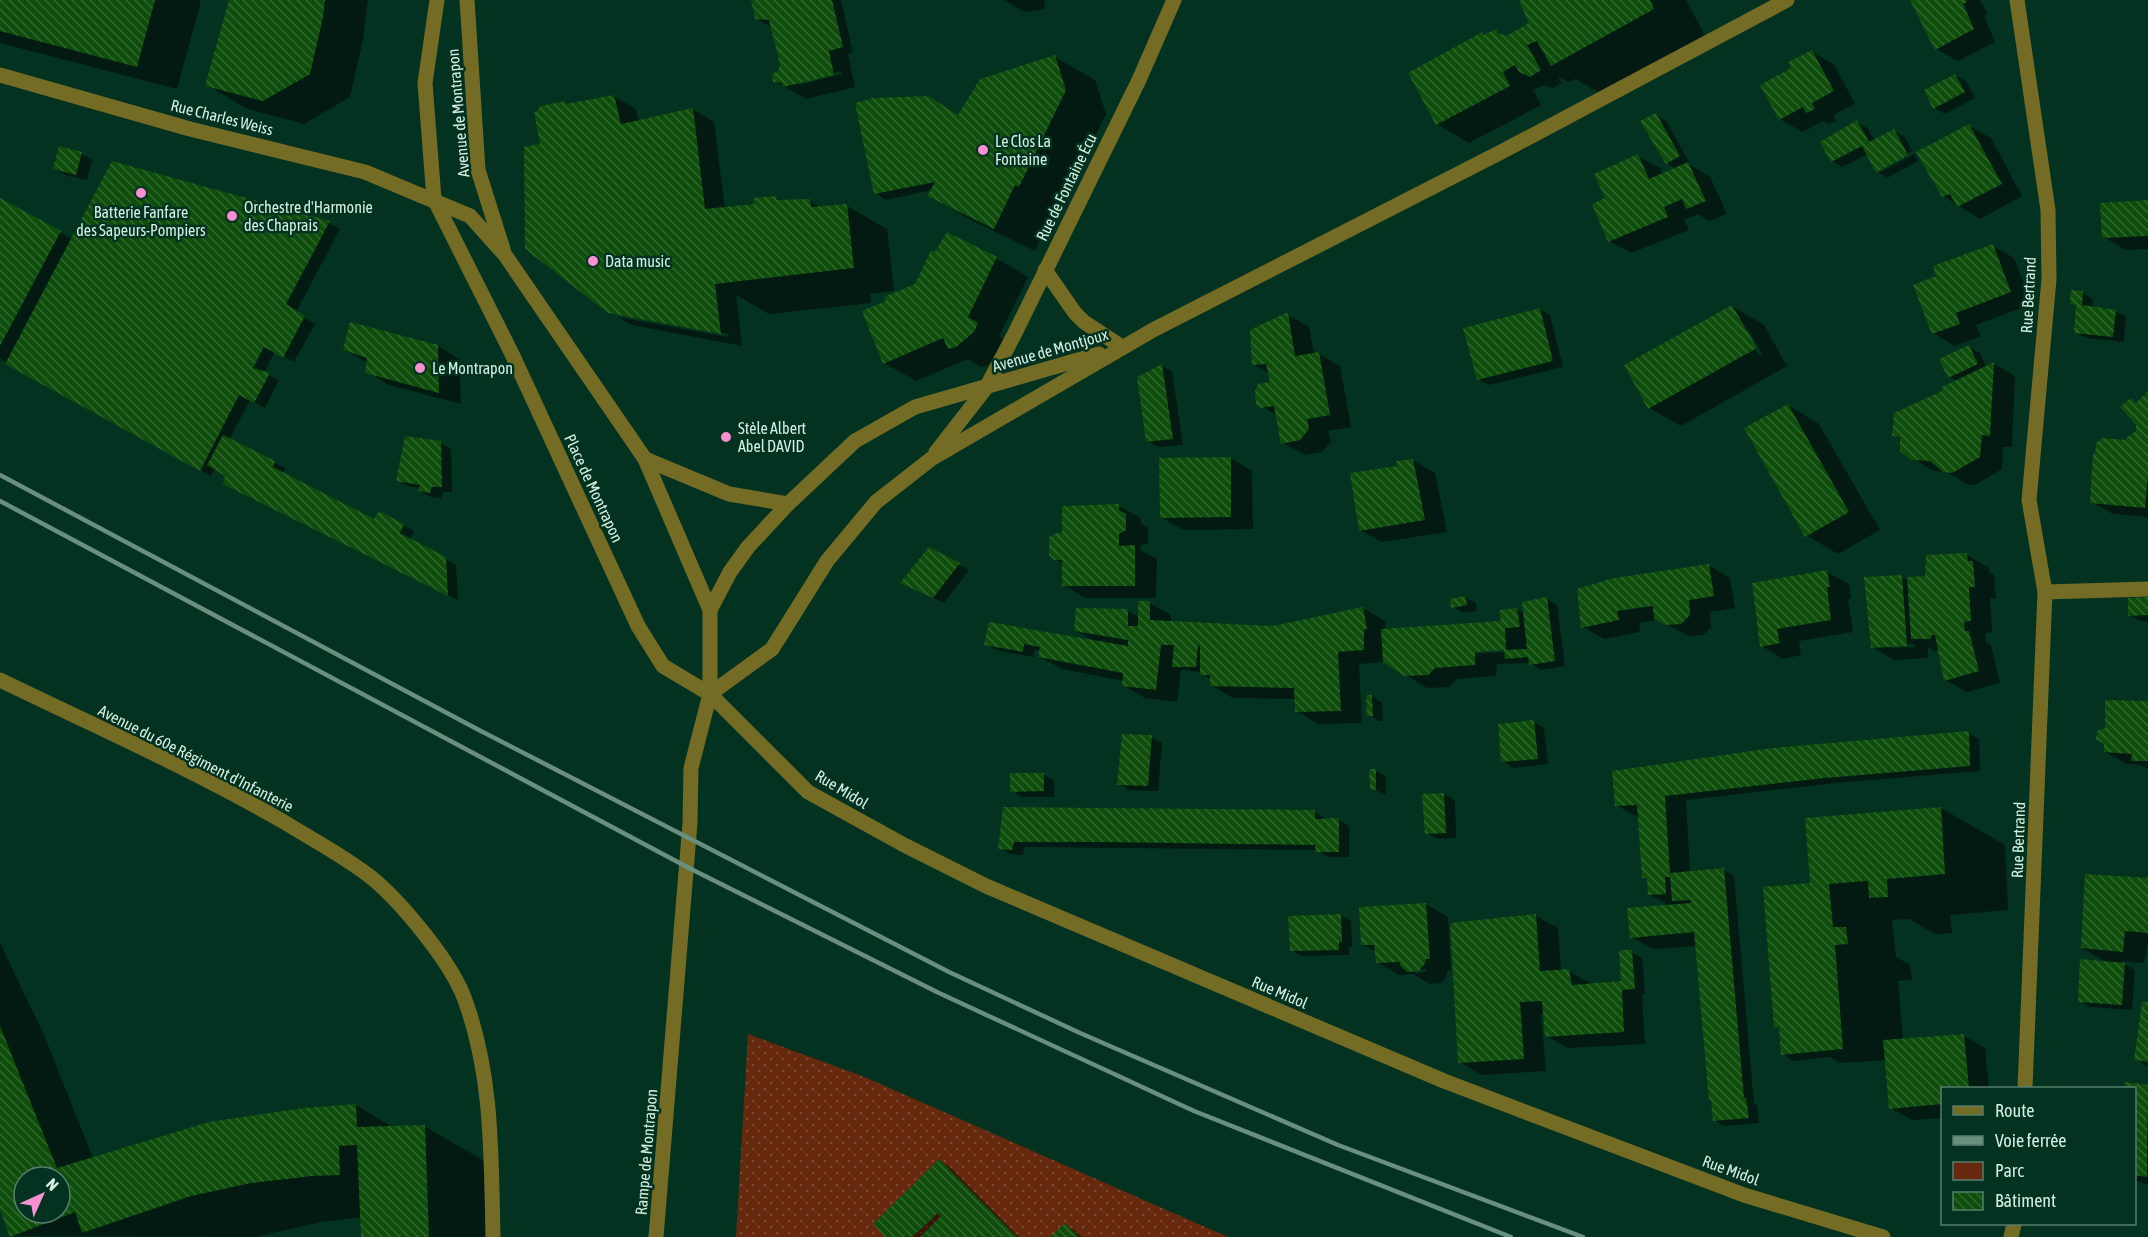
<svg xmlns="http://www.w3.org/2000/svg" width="2148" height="1237" viewBox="0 0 2148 1237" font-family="'Asap Condensed',sans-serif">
	<defs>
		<pattern id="green-dots" width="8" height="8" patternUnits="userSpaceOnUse" patternTransform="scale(1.5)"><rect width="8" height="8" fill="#66290d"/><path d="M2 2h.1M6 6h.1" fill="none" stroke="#7b4830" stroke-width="1.8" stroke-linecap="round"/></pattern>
		<pattern id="building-back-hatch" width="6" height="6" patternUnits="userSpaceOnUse" patternTransform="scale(1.5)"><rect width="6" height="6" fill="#0e4d0b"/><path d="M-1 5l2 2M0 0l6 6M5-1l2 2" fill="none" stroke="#30672e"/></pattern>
	</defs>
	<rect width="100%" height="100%" fill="#043220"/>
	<polygon fill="url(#green-dots)" points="748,1034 862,1076 1228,1237 736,1237"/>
	<g fill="#0007" fill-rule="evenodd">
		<polygon points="0,0 199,0 201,1 177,89 0,43"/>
		<polygon points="231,0 368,0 363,40 350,97 304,124 247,109 207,85"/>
		<path d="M752 0H841L853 53 848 54 855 87 806 99 775 81 781 64 773 28 756 18ZM841 71 842 74 799 85V82Z"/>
		<polygon points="1004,0 1050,0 1044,1 1045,9 1025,12"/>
		<polygon points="1525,0 1686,0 1707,39 1605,96 1575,79 1568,82 1558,76 1561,83 1553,88 1544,85 1533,90 1541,105 1469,143 1437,124 1410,74 1482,34 1485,36 1496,31 1507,38 1531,24"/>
		<polygon points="1912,0 1980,0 1988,14 1984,16 1995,42 1958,61 1936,49"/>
		<polygon points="1812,52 1834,64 1855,104 1833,115 1836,121 1829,124 1823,121 1802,132 1780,119 1793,69"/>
		<polygon points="1055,57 1095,80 1106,114 1060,209 1056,207 1035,251 969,219 929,196 932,190 886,200 875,193 960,117"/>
		<polygon points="1955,75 1966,81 1975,98 1945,114 1934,108"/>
		<polygon points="614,96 636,109 639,122 693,109 714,122 725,209 755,205 776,198 783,202 809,200 822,208 847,206 887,229 894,291 870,294 871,303 769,314 736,295 742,346 632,325 617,317 728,337 729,334 612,313 614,315 609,312 541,145 564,103 568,105"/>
		<polygon points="1656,115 1666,121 1689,162 1687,163 1710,177 1727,214 1709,221 1698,214 1684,220 1689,230 1631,253 1609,241 1607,199 1638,156 1660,168 1663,175 1677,169 1667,163"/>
		<polygon points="1857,122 1867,128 1875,141 1894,131 1905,137 1912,151 1881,168 1881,172 1914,154 1918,161 1887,178 1877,171 1868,154 1842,167 1832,161"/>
		<polygon points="1969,126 1991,138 2022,196 1980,219 1943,196"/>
		<polygon points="60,147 82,154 92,160 87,180 65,175 54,168"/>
		<polygon points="112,163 329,223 340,229 296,312 315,324 294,362 275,351 264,373 279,380 265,408 250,400 229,440 285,468 283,474 374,521 403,525 414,531 410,540 456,565 458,600 235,489 227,475 215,468 211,476 0,359 0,200 72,239"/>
		<polygon points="2148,202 2148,249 2125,250 2104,237"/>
		<polygon points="1993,246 2014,258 2032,304 1976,325 1981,336 1955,346 1933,333 1938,277"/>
		<polygon points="996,258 1028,277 999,336 1009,342 1005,350 988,365 981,367 968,359 916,381 884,363 888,301 917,285"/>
		<polygon points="2082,293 2093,299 2092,308 2115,311 2126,317 2124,342 2086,338 2075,332 2078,306 2072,303"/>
		<path d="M1732 306 1764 325 1787 366 1681 426 1649 408ZM1746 331H1749L1762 354 1759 355Z"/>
		<polygon points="1540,309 1550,315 1563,367 1489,385 1478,379"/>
		<polygon points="1288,315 1309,327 1314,354 1319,354 1340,366 1351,427 1328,431 1331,442 1322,452 1305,455 1283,443 1276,415 1261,406 1272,384 1270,374 1253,364"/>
		<polygon points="438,346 459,359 461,404 389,385 367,372 368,363 344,350"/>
		<polygon points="1969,347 1980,353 1986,367 1994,364 2015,376 2012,447 2003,447 2002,469 1975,485 1967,484 1946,472 1934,471 1912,458 1901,439 1894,435 1957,381 1950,377"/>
		<polygon points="1162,366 1172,371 1183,445 1158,447 1148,441"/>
		<polygon points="2148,393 2148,517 2113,514 2091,502 2127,441 2137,432 2138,424 2131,400 2137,403"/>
		<polygon points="1788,405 1819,424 1880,530 1838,554 1806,535"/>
		<polygon points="440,443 451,449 452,492 443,492 441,498 431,497 420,491 420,488 408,486 398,480"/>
		<polygon points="1231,458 1252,471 1253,529 1183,530 1161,517"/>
		<polygon points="1413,460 1435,473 1447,532 1382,542 1360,530 1399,467"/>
		<polygon points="1119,506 1141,518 1141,524 1148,528 1148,543 1140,546 1140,550 1157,559 1156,598 1085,598 1064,585 1063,564 1055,559"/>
		<polygon points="929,549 969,570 944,603 912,588"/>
		<path d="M1967 555 1989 568V572L1994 575 1996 599 1990 598 1992 632 1985 633 1986 643 1991 645 2000 683 1967 692 1945 680 1940 651H1934L1928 647V658L1894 660 1872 647 1902 577 1909 581 1926 578ZM1915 644V647L1891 648V645Z"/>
		<polygon points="1708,565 1730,578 1735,608 1710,612 1711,628 1703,635 1689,636 1658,620 1639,623 1640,632 1604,639 1583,627"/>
		<polygon points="1827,572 1849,584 1851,599 1848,599 1853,632 1799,641 1801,655 1783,659 1762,646"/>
		<polygon points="1465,597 1476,603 1477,611 1463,613 1453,607"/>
		<path d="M1547 599 1557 605 1565 666 1541 670 1530 663 1497 664 1496 676 1457 679 1450 687 1427 688 1385 662 1359 664 1362 723 1318 724 1297 711 1296 699 1233 698 1211 685V680L1201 672 1181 670 1177 702 1145 698 1123 685 1124 681 1062 669 1040 657 1041 651 1035 649 1033 657 996 650 986 644 1094 641 1075 630 1128 611 1139 617 1149 603 1171 615V622L1273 627 1363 608 1385 621 1386 631 1506 623 1517 610 1525 614ZM1506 649V652L1468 654V651Z"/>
		<polygon points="2148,599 2148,621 2140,621 2129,615"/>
		<polygon points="1372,696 1382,703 1383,721 1379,721 1369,715"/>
		<polygon points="2148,703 2148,769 2141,765 2127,764 2105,752"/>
		<polygon points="1534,722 1544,728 1548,764 1513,768 1503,761"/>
		<polygon points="1968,733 1979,739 1980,771 1836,783 1686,800 1690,872 1724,870 1734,876 1754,1104 1757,1105 1759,1123 1725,1126 1714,1120 1713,1101 1710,1100 1697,946 1653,949 1631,937 1670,906 1649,894 1649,880 1644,877 1638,817 1616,805"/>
		<polygon points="1151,737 1162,743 1158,791 1129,790 1118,784"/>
		<polygon points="1375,770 1386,776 1386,795 1371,788"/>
		<polygon points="1043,774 1054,781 1054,797 1022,797 1012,791"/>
		<polygon points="1444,794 1455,800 1456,838 1437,839 1426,833"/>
		<polygon points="1005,808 1315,812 1325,818 1325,820 1339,820 1349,826 1349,857 1328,857 1317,850 1024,847 1023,855 1010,854 1000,848"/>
		<polygon points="1941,808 2005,845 2008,910 1950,915 1952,933 1935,934 1909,919 1892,920 1896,957 1910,965 1912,980 1898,981 1903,1040 1963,1035 1985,1048 1989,1088 1942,1088 1942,1118 1912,1120 1891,1108 1887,1060 1840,1063 1830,1057 1793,1061 1783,1054 1780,1028 1776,1026 1812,885"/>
		<polygon points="2148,880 2148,943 2144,963 2119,961 2135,970 2132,1010 2090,1007 2079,1001 2108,963 2082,948"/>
		<path d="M1426 904 1448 917 1451 971H1447V976L1441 983 1430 984 1413 974 1399 975 1377 962 1376 952 1362 944ZM1426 969V972L1415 973 1412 970Z"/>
		<polygon points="1341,915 1351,921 1352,947 1349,947 1349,955 1302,956 1291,950"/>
		<polygon points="1536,916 1558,928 1561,971 1569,971 1591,984 1621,983 1631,952 1642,958 1645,994 1642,994 1645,1044 1568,1048 1546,1036 1545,1014 1541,1014 1546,1071 1481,1075 1460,1062"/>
		<path d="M0 943 44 1035 93 1158 356 1105 394 1128 424 1126 488 1163 491 1237H363L362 1217 321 1222 256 1237 12 1236 0 1205ZM24 1177H60V1213H24Z"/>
		<polygon points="2148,1003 2148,1067 2136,1059"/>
		<polygon points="2126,1083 2148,1086 2148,1185 2134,1180 2134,1088 2125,1088"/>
		<polygon points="940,1161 950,1167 1019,1237 887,1237"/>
		<polygon points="1065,1225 1076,1231 1082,1237 1051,1237"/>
	</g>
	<g fill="url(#building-back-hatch)" fill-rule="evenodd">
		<polygon points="0,0 155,0 137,67 0,31"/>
		<polygon points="229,0 325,0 323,17 310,74 263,101 205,86"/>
		<polygon points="751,0 832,0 843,47 829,51 834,75 783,87 782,83 773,82 772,74 778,71 780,64 769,20 755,19"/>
		<polygon points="1522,0 1650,0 1654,9 1551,66 1537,41 1527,45 1541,70 1530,77 1519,72 1515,65 1503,72 1510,86 1436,125 1408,73 1482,32 1483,35 1496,29 1498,33 1506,36 1529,23 1519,1"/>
		<polygon points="1910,0 1966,0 1967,2 1963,4 1974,29 1935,50"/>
		<polygon points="1812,50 1834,91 1812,103 1815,109 1806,113 1803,107 1779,120 1760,85 1791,68 1788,62"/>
		<polygon points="1055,55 1066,90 1019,187 1015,185 994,229 927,196 935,182 874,194 855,103 874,98 928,96 958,115 980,79"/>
		<polygon points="1955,74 1965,92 1933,109 1924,90"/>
		<polygon points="614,95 621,124 693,108 705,209 754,204 753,198 776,196 777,200 810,199 811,207 847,204 854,268 715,284 721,334 608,313 525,249 524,147 540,144 534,112 537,111 540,106 565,101 566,104"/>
		<polygon points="1656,113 1680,156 1666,164 1640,121"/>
		<polygon points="1857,120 1869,142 1894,129 1908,155 1876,173 1862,146 1831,162 1820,142"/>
		<polygon points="1969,124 2002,184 1957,207 1950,194 1942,197 1916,152"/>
		<polygon points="59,146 82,152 76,175 53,169"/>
		<polygon points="1638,154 1649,179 1688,162 1706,201 1686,209 1682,199 1664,207 1668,217 1608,242 1592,204 1605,198 1594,174"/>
		<polygon points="112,161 330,221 286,304 305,316 283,358 264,347 253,368 270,373 254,403 239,395 200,471 5,364"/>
		<polygon points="0,198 61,231 0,346"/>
		<polygon points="2148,200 2148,236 2102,238 2100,203"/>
		<polygon points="947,232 997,257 968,317 978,323 974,332 956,347 948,349 943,338 883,364 862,311 886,301 884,297 915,284 931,250 935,252"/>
		<polygon points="1993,244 2011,292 1956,313 1960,324 1932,334 1913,285 1936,276 1933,266"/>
		<polygon points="2071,290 2083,291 2082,305 2116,310 2113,337 2074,333 2076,305 2070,304"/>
		<polygon points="1732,305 1757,348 1648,409 1624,365"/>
		<polygon points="1540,308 1553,361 1477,380 1463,328"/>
		<polygon points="1286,313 1288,313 1295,356 1319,352 1330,415 1307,419 1309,429 1300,440 1281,444 1274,406 1261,408 1256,405 1255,391 1258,384 1270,382 1266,364 1252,365 1250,330"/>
		<polygon points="350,322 438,345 439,393 365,373 367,358 343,350"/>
		<polygon points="1969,345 1978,364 1948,378 1939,359"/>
		<polygon points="1994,362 1990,436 1982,435 1980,457 1952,473 1943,472 1930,461 1911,460 1900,451 1900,437 1892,436 1894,413 1942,391 1942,387"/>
		<polygon points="1162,364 1173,439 1146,442 1137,377"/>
		<polygon points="2148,391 2148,474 2145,508 2090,503 2093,454 2095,454 2096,443 2102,438 2127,440 2126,438 2136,431 2136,425 2120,407 2131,398 2136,403"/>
		<polygon points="1788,404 1849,512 1805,537 1744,428"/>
		<polygon points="223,435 275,461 273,467 374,519 379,511 404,524 400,533 446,557 448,596 223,484 225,476 207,465"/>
		<polygon points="405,436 441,441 442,487 432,487 430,493 418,491 420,485 396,481"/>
		<polygon points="1231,457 1231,517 1160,518 1159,458"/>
		<polygon points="1413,459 1425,520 1359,531 1350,473 1397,466 1396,461"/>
		<polygon points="1119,504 1119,510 1126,514 1126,530 1119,534 1119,546 1135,545 1135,586 1062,586 1062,560 1054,560 1049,555 1049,537 1057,533 1062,533 1062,506"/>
		<polygon points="929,547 960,563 933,598 900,583"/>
		<polygon points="1967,553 1968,561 1973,561 1975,587 1969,587 1971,621 1964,622 1965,631 1969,631 1979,671 1944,681 1935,635 1931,635 1931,639 1911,639 1907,577 1925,576 1926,555"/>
		<polygon points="1709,564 1714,596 1689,600 1690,615 1681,624 1666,625 1654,619 1653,607 1651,606 1617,611 1619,620 1581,628 1577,589 1614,578"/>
		<polygon points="1827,570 1830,587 1827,587 1831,620 1777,629 1780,643 1760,647 1752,583"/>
		<polygon points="1902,575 1907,646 1871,648 1864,577"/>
		<polygon points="1465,596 1467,605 1451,608 1450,599"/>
		<polygon points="1547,597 1555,661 1529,665 1528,657 1505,659 1504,650 1527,649 1522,602"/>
		<polygon points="2148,597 2148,615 2128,616 2128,598"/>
		<polygon points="1138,601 1150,601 1150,620 1273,626 1363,607 1367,629 1364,630 1364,650 1338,652 1341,711 1295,712 1294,688 1210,686 1210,675 1200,675 1200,646 1198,645 1196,667 1172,667 1174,645 1161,645 1156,690 1122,686 1123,673 1038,657 1040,647 1024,644 1023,652 984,645 989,622 1128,646 1128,640 1074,631 1076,608 1128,609 1128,626 1138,626"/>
		<polygon points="1517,608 1520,627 1505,628 1506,650 1475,652 1475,665 1435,668 1428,675 1404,676 1383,662 1381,629 1501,621 1499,610"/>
		<polygon points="1366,695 1372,695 1373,716 1367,716"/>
		<polygon points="2105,700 2148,701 2148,761 2131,761 2132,754 2104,752 2104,744 2096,739 2097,731 2105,728"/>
		<polygon points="1534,720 1538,759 1501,762 1498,724"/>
		<polygon points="1969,731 1970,766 1825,778 1665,796 1670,873 1724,868 1744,1098 1746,1098 1749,1118 1713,1121 1711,1100 1709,1101 1694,932 1630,938 1627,908 1691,903 1691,900 1672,901 1670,877 1665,877 1666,894 1648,895 1647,878 1642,878 1637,805 1615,806 1612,771 1773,748"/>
		<polygon points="1122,734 1152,735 1148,786 1117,785"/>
		<polygon points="1369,769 1376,769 1376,790 1370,789"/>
		<polygon points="1010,773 1044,773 1044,791 1010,792"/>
		<polygon points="1444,793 1446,833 1425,834 1422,794"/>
		<polygon points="1003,807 1315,810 1315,819 1339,818 1339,852 1316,852 1315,845 1105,842 1014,842 1012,850 998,849"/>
		<polygon points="1941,807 1945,874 1887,879 1888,897 1869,898 1868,881 1829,884 1833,927 1846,927 1848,944 1835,945 1843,1049 1781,1055 1779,1027 1774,1027 1763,887 1810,883 1805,818"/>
		<polygon points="2085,874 2148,878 2148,933 2125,931 2123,952 2081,948"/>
		<polygon points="1426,903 1430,959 1426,959 1425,963 1419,971 1407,972 1400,965 1400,962 1376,963 1374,945 1361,945 1359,907"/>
		<polygon points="1341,914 1342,942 1339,942 1339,950 1290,951 1288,916"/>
		<polygon points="1536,914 1540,971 1569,969 1572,985 1621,981 1619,950 1632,950 1635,989 1622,990 1624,1032 1545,1037 1542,1001 1520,1002 1524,1059 1458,1063 1450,923"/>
		<polygon points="2080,959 2125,963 2122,1005 2078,1002"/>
		<polygon points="2142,1002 2148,1002 2148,1062 2134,1060"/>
		<path d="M0 1026 57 1168 209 1122 304 1108 356 1104 357 1127 425 1125 429 1237H361L357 1145 339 1146 340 1175 312 1176 251 1183 191 1196 82 1233 75 1212 10 1237 0 1210ZM24 1177H60V1213H24Z"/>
		<polygon points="1964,1034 1969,1088 1942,1088 1942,1104 1889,1109 1883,1040"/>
		<polygon points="2125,1082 2148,1085 2147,1177 2134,1175 2134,1088 2124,1088"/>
		<polygon points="939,1159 1017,1237 920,1237 941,1216 938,1213 912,1237 885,1237 873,1224"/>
		<polygon points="1065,1223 1079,1237 1050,1237"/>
	</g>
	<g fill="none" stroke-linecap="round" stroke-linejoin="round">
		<g stroke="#746c25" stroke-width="15">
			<polyline points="437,0 425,83 434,199 512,354 638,626 663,666 710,694 808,792 906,846 986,886 1444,1081 1744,1195 1883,1237"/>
			<polyline points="467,0 478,170 503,249"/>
			<polyline points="2017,0 2048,210 2049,279 2029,500 2045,592 2025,1088"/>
			<polyline points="0,75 190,129 365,172 470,216 505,255 645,459 710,610 710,694 691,768 690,823 656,1237"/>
			<polyline points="1045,270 1075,313 1084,322 1122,347"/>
			<polyline points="936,452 986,388 1015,333 1139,80 1174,0"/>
			<polyline points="645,459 729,494 788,504"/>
			<polyline points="2045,592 2148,589"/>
			<polyline points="710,610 730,572 748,547 788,504 855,441 915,407 1099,354"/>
			<path d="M0 680C95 726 192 769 284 822 313 840 344 856 372 878 402 903 452 963 465 1000 493 1077 491 1156 493 1237"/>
			<polyline points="710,694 772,649 827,561 876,502 931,459 1153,330 1505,150 1787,0"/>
			<polyline points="2011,1237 2014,1224"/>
		</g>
		<g stroke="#6a8f7f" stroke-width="4.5">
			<polyline points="0,475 477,729 949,972 1080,1033 1338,1145 1583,1237"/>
			<polyline points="0,501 689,868 939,993 1194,1111 1511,1237"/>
		</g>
	</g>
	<g fill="#f690d1" stroke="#043220" stroke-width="2">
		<circle cx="983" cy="150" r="6"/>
		<circle cx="141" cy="193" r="6"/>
		<circle cx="232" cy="216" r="6"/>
		<circle cx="593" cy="261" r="6"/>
		<circle cx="420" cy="368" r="6"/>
		<circle cx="726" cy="437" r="6"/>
	</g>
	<g text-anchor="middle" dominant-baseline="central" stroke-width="5" stroke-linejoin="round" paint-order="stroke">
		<g font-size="16" fill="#d3efe0" stroke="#043220">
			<text transform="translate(458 113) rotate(-95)">Avenue de Montrapon</text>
			<text transform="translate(222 117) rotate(14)">Rue Charles Weiss</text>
			<text transform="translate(1066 187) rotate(-64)">Rue de Fontaine Écu</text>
			<text transform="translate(2028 295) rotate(-87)">Rue Bertrand</text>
			<text transform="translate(1050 350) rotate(-16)">Avenue de Montjoux</text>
			<text transform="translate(594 488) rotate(65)">Place de Montrapon</text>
			<text transform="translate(196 758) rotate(27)">Avenue du 60e Régiment d'Infanterie</text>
			<text transform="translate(842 789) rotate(31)">Rue Midol</text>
			<text transform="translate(2018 840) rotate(-88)">Rue Bertrand</text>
			<text transform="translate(1280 992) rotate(23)">Rue Midol</text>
			<text transform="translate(646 1152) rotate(-85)">Rampe de Montrapon</text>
			<text transform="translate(1731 1170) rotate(20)">Rue Midol</text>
		</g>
		<g font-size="16" fill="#d3efe0" stroke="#043220" text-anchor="start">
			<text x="995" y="141">Le Clos La<tspan x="995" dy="18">Fontaine</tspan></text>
			<text x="244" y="207">Orchestre d'Harmonie<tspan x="244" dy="18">des Chaprais</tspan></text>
			<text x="141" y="212" text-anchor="middle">Batterie Fanfare<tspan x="141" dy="18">des Sapeurs-Pompiers</tspan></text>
			<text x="605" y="261">Data music</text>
			<text x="432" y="368">Le Montrapon</text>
			<text x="738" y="428">Stèle Albert<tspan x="738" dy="18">Abel DAVID</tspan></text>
		</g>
	</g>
	<rect x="1941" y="1087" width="195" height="138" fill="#043220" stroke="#577e6d" stroke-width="1.5"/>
	<rect x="1953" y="1106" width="30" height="9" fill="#746c25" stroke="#577e6d" stroke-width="1.5"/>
	<text x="1995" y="1117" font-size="18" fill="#d3efe0">Route</text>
	<rect x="1953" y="1136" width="30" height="9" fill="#6a8f7f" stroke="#577e6d" stroke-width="1.5"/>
	<text x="1995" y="1147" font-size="18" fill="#d3efe0">Voie ferrée</text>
	<rect x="1953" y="1162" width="30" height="18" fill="#66290d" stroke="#577e6d" stroke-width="1.5"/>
	<text x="1995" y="1177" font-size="18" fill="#d3efe0">Parc</text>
	<rect x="1953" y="1192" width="30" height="18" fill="url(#building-back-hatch)" stroke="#577e6d" stroke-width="1.5"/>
	<text x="1995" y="1207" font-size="18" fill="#d3efe0">Bâtiment</text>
	<g transform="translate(42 1195) rotate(45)"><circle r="28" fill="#043220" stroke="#577e6d" stroke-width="1.5"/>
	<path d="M0-4.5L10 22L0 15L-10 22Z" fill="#f690d1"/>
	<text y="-9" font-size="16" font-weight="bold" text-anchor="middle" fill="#d3efe0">N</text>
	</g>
</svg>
